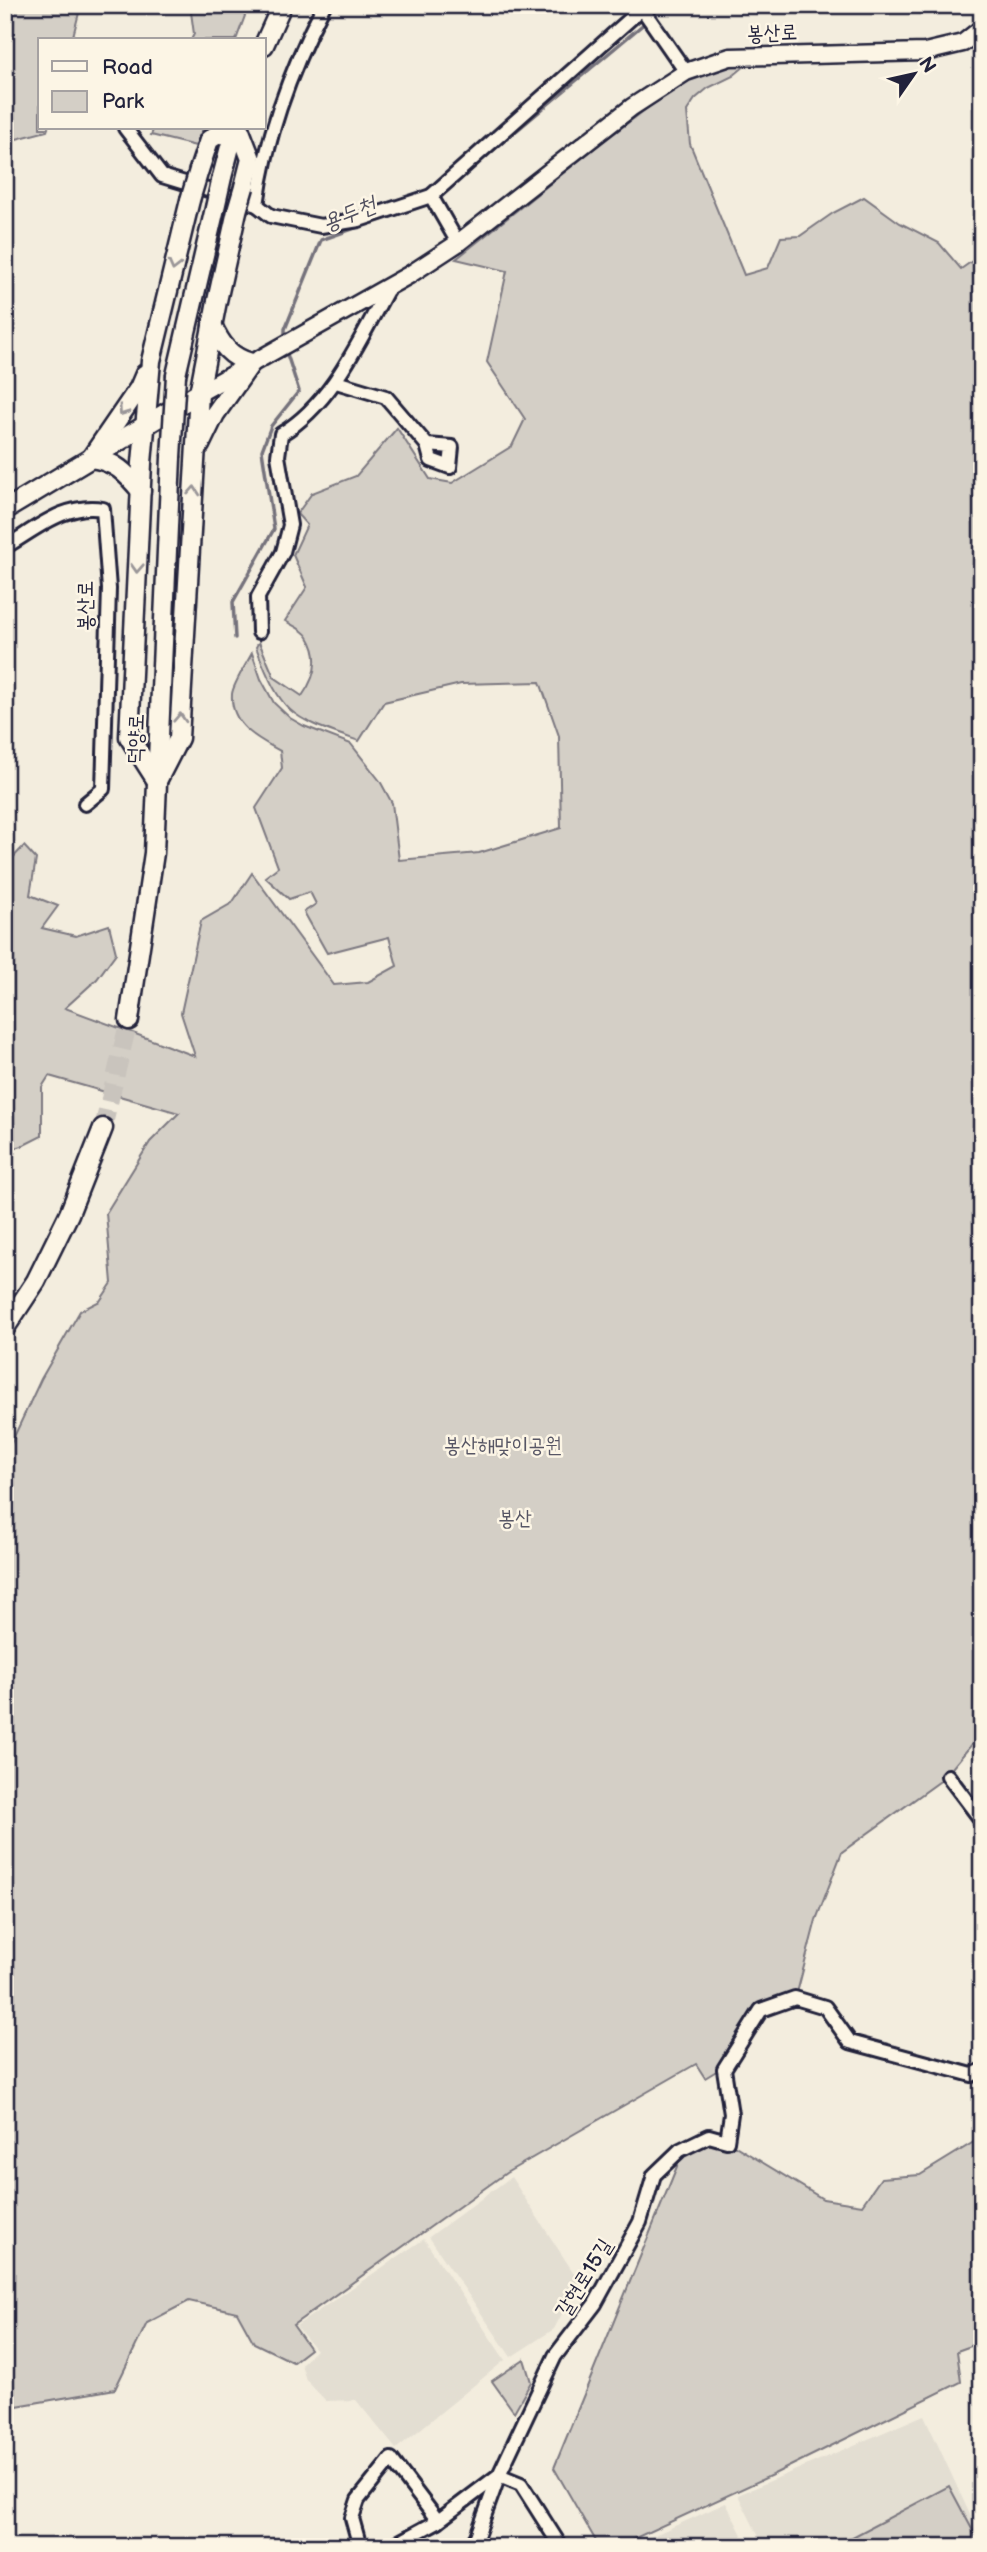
<svg xmlns="http://www.w3.org/2000/svg" width="987" height="2552" viewBox="0 0 987 2552" font-family="'Balsamiq Sans','Poor Story',sans-serif">
	<rect width="100%" height="100%" fill="#f3edde"/>
	<filter id="ink" filterUnits="userSpaceOnUse"><feTurbulence type="fractalNoise" baseFrequency=".0143" numOctaves="2"/><feDisplacementMap in="SourceGraphic" scale="14" xChannelSelector="R" yChannelSelector="G"/><feConvolveMatrix kernelMatrix="1 2 1 2 8 2 1 2 1" color-interpolation-filters="sRGB"/></filter>
	<g filter="url(#ink)">
		<g fill="#e3ded2">
			<polygon points="511,2177 579,2281 554,2329 511,2357 429,2237"/>
			<polygon points="424,2239 505,2360 396,2449 356,2400 326,2401 306,2380 301,2364 316,2350 296,2326"/>
			<polygon points="924,2415 972,2519 982,2547 764,2547 738,2495"/>
			<polygon points="726,2503 748,2547 628,2547"/>
		</g>
		<g fill="#d4cfc6" stroke="#7b7880" stroke-width="2">
			<polygon points="5,5 81,5 72,40 40,40 40,128 48,128 47,131 5,142"/>
			<polygon points="190,5 249,5 236,40 191,40 194,34"/>
			<path d="M752 60 733 76 708 88 695 99 687 111 690 144 744 275 768 268 781 237 800 236 833 213 864 197 900 223 939 243 961 269 975 259 982 251V1738L972 1744 943 1779 842 1852 816 1920 797 1993 756 2009 718 2070 705 2078 696 2064 506 2173 293 2325 310 2349 293 2362 254 2343 237 2312 189 2301 147 2323 115 2389 5 2408V1456L41 1379 80 1311 100 1301 112 1283 106 1213 150 1142 179 1113 49 1076 42 1087V1136L22 1146 5 1151V866L24 846 36 859 30 895 58 906 42 928 76 936 109 925 116 953 97 979 65 1008 195 1056 181 1013 201 921 232 903 252 873 334 985 368 982 397 966 389 937 327 953 304 912 316 904 310 892 289 899 265 877 278 867 256 808 282 768 280 751C258 739 230 725 232 694 233 684 247 663 252 653L261 679 274 703 290 718 304 726 351 744 380 781 392 803 399 860 479 853 561 828 559 736 540 682 461 684 384 702 359 741C290 717 283 717 256 647L259 642 274 677 302 696C315 678 321 658 308 637 304 630 292 625 285 621L307 587 293 555 307 525 297 514 312 493 356 476 397 428 430 479 452 483 512 446 525 419 487 362 507 271 456 259 596 147 678 85 712 67Z"/>
			<polygon points="154,128 203,128 196,146 151,135"/>
			<polygon points="982,2137 982,2342 957,2351 961,2382 772,2475 616,2547 601,2547 597,2543 554,2468 682,2154 709,2142 727,2141 823,2199 862,2205 881,2178 920,2175"/>
			<polygon points="524,2359 531,2382 514,2412 492,2381"/>
			<polygon points="949,2486 973,2531 979,2547 843,2547 841,2543"/>
		</g>
		<g fill="none" stroke-linecap="round" stroke-linejoin="round">
			<g stroke="#75727b" stroke-width="3.5">
				<polyline points="651,16 657,5"/>
				<polyline points="435,199 646,22"/>
				<polyline points="285,340 285,329 321,240 372,222"/>
				<polyline points="235,638 233,602 274,529 262,450 271,426 299,391 286,351"/>
			</g>
			<polyline stroke="#c9c4bd" stroke-width="18" stroke-dasharray="18 9" stroke-linecap="butt" points="103,1128 129,1020"/>
			<g stroke="#22223b" stroke-width="18">
				<g id="minor">
					<polyline points="643,10 686,72"/>
					<polyline points="973,35 982,47"/>
					<polyline points="125,128 162,176 257,205 271,216 321,226 359,220 431,196 646,5"/>
					<polyline points="431,196 458,243"/>
					<path d="M257 205C266 136 292 67 324 5"/>
					<polyline points="336,382 386,397 427,445 431,460 450,467 452,447 427,445"/>
					<path d="M5 547C36 529 66 502 103 509L109 589 103 789 85 804"/>
					<path d="M259 632 258 597 283 552 290 525 278 456 281 434C334 402 360 338 390 285"/>
					<polyline points="948,1776 982,1821"/>
					<polyline points="360,2547 352,2518 358,2500 391,2459 438,2521"/>
					<polyline points="390,2547 438,2521 499,2475 521,2484 561,2547"/>
					<polyline points="470,2547 477,2536 499,2475 555,2356 595,2304 640,2222 654,2175 680,2150 709,2136 727,2141 731,2114 724,2069 761,2010 795,1998 825,2007 850,2042 972,2075 982,2070"/>
				</g>
			</g>
			<g stroke="#22223b" stroke-width="21">
				<polyline id="secondary" points="199,393 409,275 458,243 632,107 686,72 730,57 925,52 963,43 982,28"/>
			</g>
			<g stroke="#22223b" stroke-width="23">
				<g id="primary">
					<polyline points="264,45 282,5"/>
					<polyline points="239,128 251,159 244,187"/>
					<polyline points="199,170 209,140 227,128"/>
					<polyline points="222,177 235,128"/>
					<polyline points="176,375 215,208"/>
					<path d="M200 445 215 414 251 363C230 357 221 345 212 325"/>
					<path d="M141 491C126 473 115 461 91 458L139 388 145 374"/>
					<polyline points="5,510 199,393"/>
					<polyline points="157,781 129,737 142,463 151,361 190,200"/>
					<polyline points="157,781 179,738 199,393 217,301 237,211"/>
					<polyline points="129,1020 154,853 171,457"/>
					<polyline points="5,1328 36,1281 69,1214 103,1128"/>
				</g>
			</g>
			<use href="#minor" stroke="#fcf5e5" stroke-width="12"/>
			<use href="#secondary" stroke="#fcf5e5" stroke-width="16"/>
			<use href="#primary" stroke="#fcf5e5" stroke-width="18"/>
			<g stroke="#22223b" stroke-width="23" stroke-linecap="butt">
				<g id="primary-bridge">
					<polyline points="190,200 199,170"/>
					<polyline points="215,208 222,177"/>
					<polyline points="237,211 244,187"/>
					<polyline points="171,457 176,375"/>
				</g>
			</g>
			<use href="#primary-bridge" stroke="#fcf5e5" stroke-width="18"/>
		</g>
		<defs><path id="oneway-chevron" d="M-2-3.5L2.5 0L-2 3.5" fill="none" stroke-width="1.6" stroke-linecap="round" stroke-linejoin="round" transform="scale(1.75)"/></defs>
		<g stroke="#9a9698">
			<use href="#oneway-chevron" transform="translate(174 266) rotate(104)"/>
			<use href="#oneway-chevron" transform="translate(123 411) rotate(125)"/>
			<use href="#oneway-chevron" transform="translate(194 491) rotate(-86)"/>
			<use href="#oneway-chevron" transform="translate(137 568) rotate(93)"/>
			<use href="#oneway-chevron" transform="translate(180 718) rotate(-87)"/>
		</g>
	</g>
	<g text-anchor="middle" dominant-baseline="central" stroke-width="5" stroke-linejoin="round" paint-order="stroke">
		<g font-size="21" fill="#22223b" stroke="#fcf5e5">
			<text transform="translate(772 33) rotate(-2)">봉산로</text>
			<text transform="translate(85 606) rotate(-90)">봉산로</text>
			<text transform="translate(136 739) rotate(-88)">덕양로</text>
			<text transform="translate(584 2278) rotate(-58)">갈현로15길</text>
		</g>
		<g font-size="21" fill="#575665" stroke="#fcf5e5">
			<text x="503" y="1445">봉산해맞이공원</text>
			<text x="515" y="1518">봉산</text>
		</g>
		<g font-size="23" font-style="italic" fill="#525160" stroke="#fcf5e5">
			<text transform="translate(349 214) rotate(-22)">용두천</text>
		</g>
	</g>
	<rect width="987" height="2552" fill="none" stroke="#fcf5e5" stroke-width="28"/>
	<rect x="14" y="14" width="959" height="2524" fill="none" stroke="#22223b" stroke-width="2.5" filter="url(#ink)"/>
	<rect x="38" y="38" width="228" height="91" fill="#fcf5e5" stroke="#a5a1a1" stroke-width="2"/>
	<rect x="52" y="61" width="35" height="10" fill="#fcf5e5" stroke="#a5a1a1" stroke-width="2"/>
	<text x="102" y="74" font-size="21" fill="#22223b">Road</text>
	<rect x="52" y="91" width="35" height="21" fill="#d4cfc6" stroke="#a5a1a1" stroke-width="2"/>
	<text x="102" y="108" font-size="21" fill="#22223b">Park</text>
	<g transform="translate(914 74) rotate(56)" stroke="#fcf5e5" stroke-width="5" paint-order="stroke">
	<path d="M0-5L12 26L0 18L-12 26Z" fill="#22223b"/>
	<text y="-10" font-size="19" font-weight="bold" text-anchor="middle" fill="#22223b">N</text>
	</g>
</svg>
